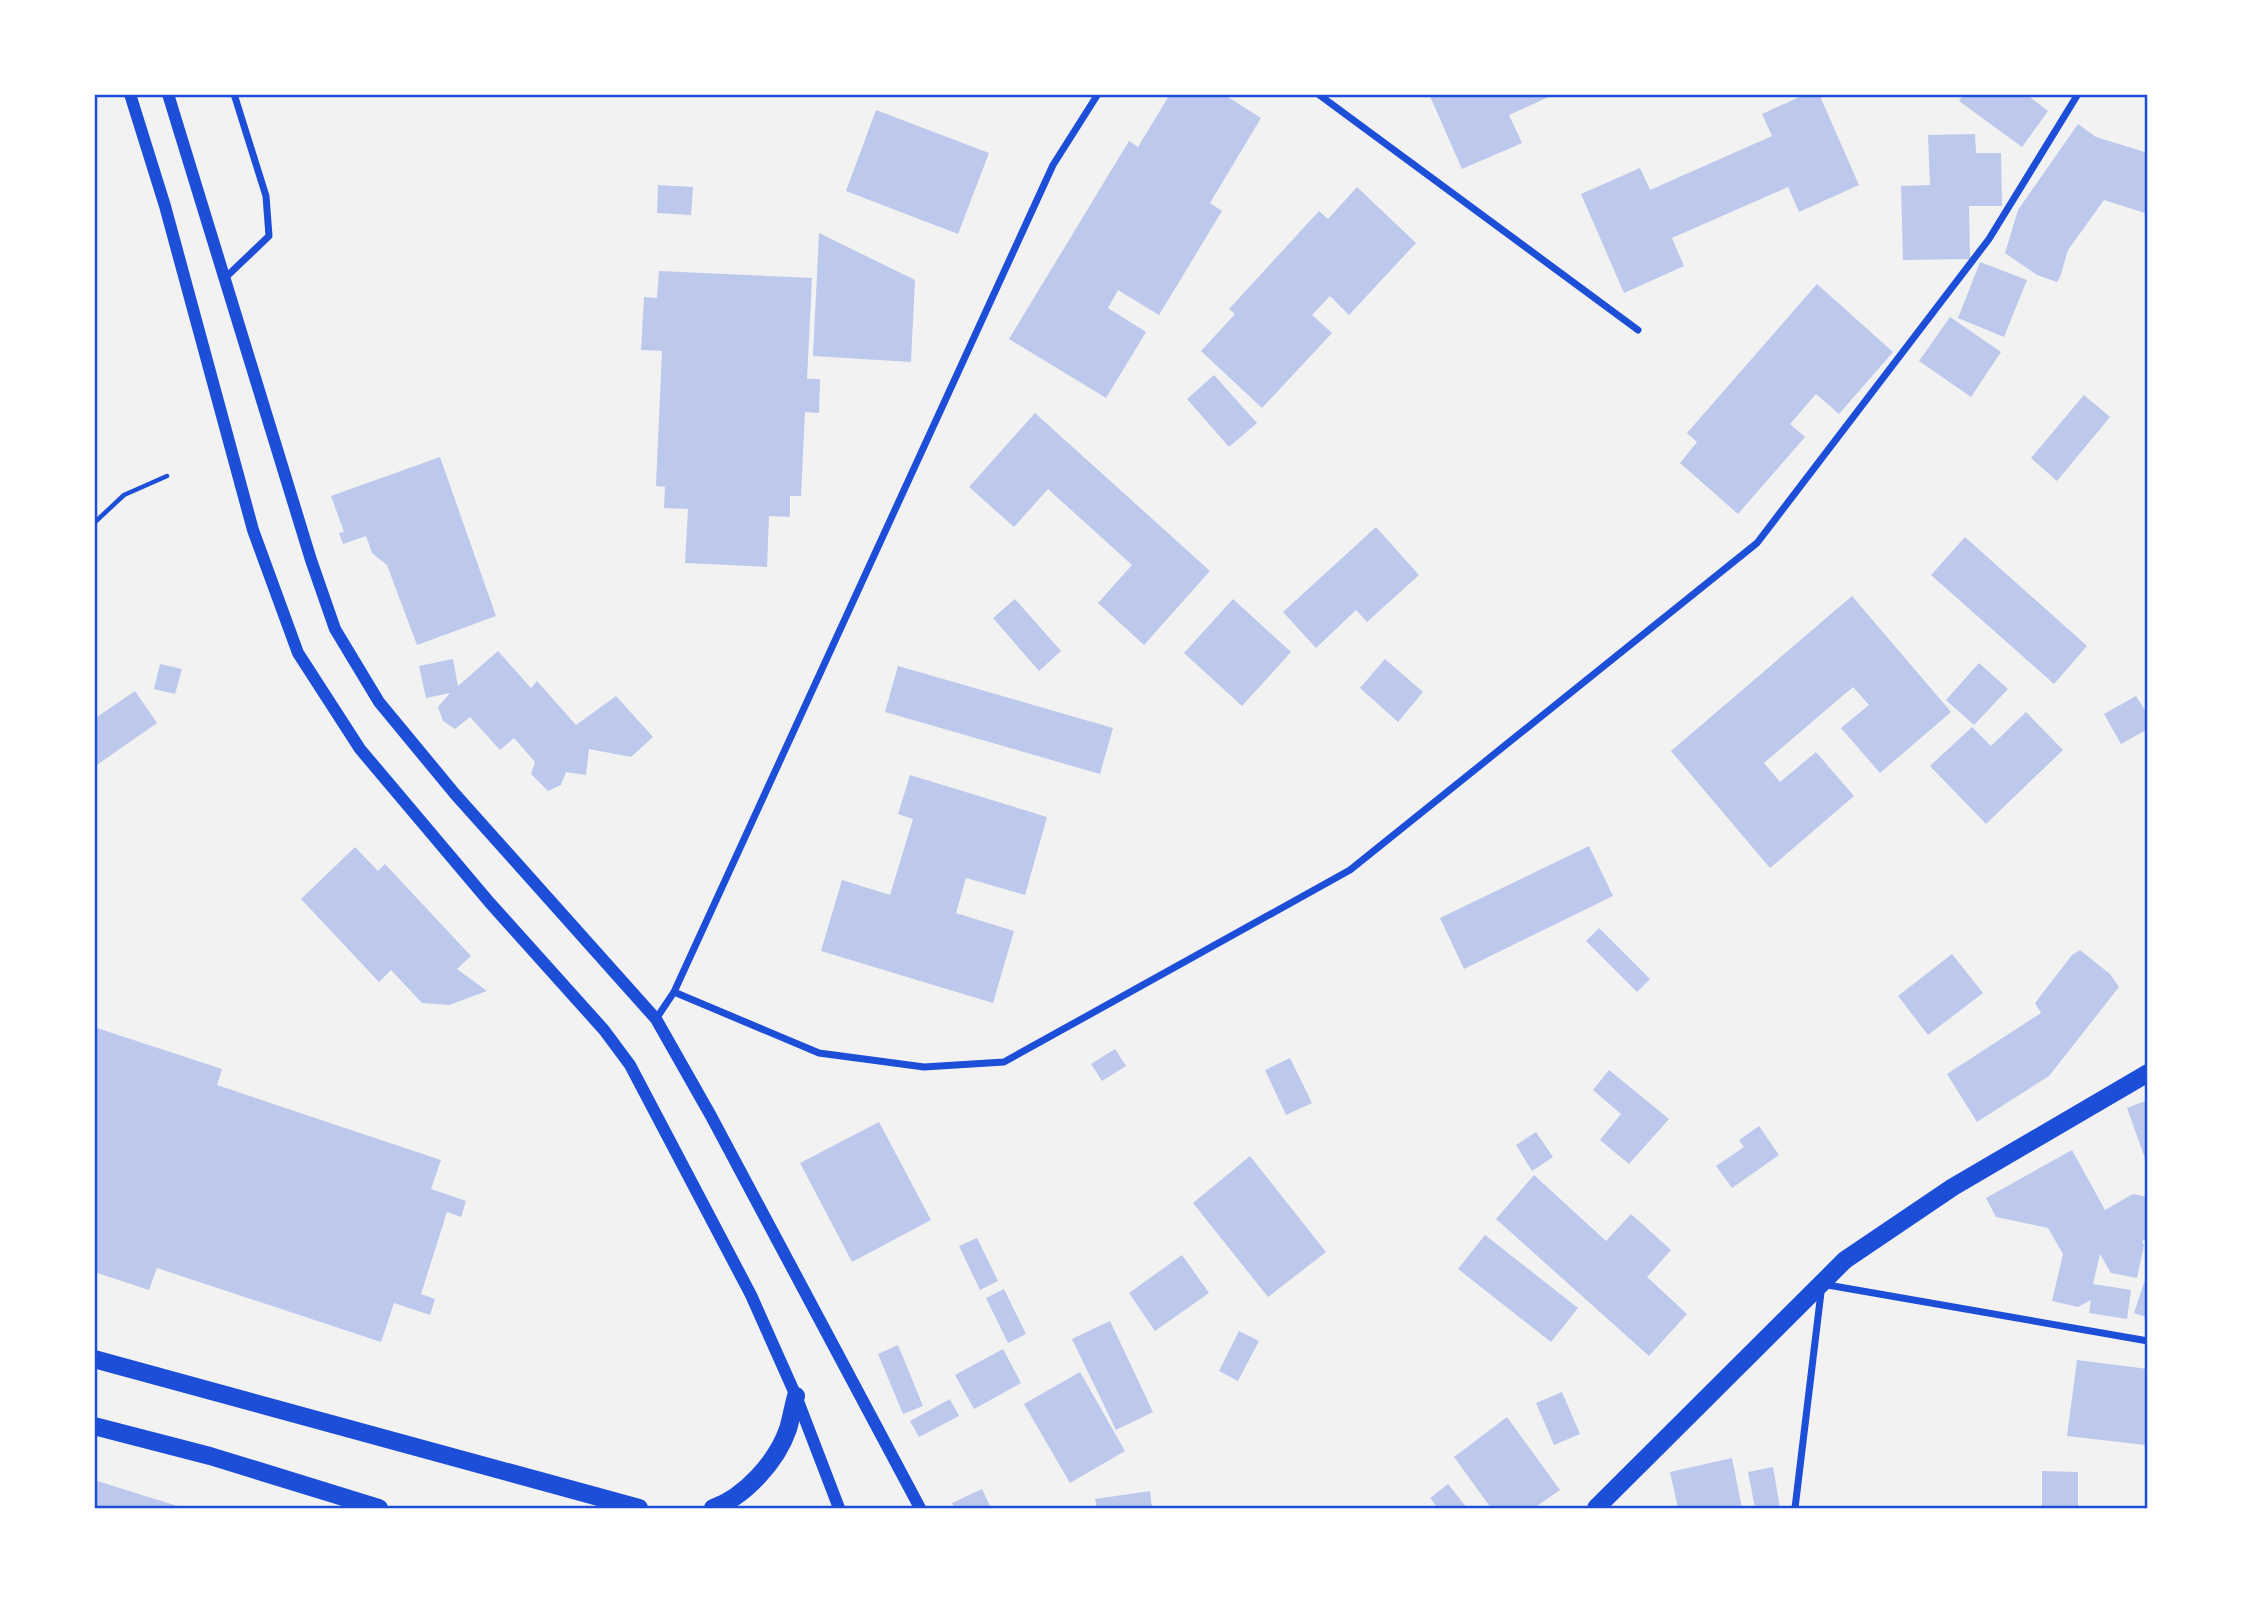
<svg xmlns="http://www.w3.org/2000/svg" width="2242" height="1603" viewBox="0 0 2242 1603" font-family="Inter,sans-serif">
	<rect width="100%" height="100%" fill="#f2f2f2"/>
	<!-- building -->
	<path fill="#bdc9ec" d="M1170,94h53l38,24 -51,85 12,8 -63,104 -41,-25 -10,18 38,24 -40,66 -97,-59 120,-198 9,6z
		M1429,94h126l-46,21 13,28 -60,26z
		M1806,94h13l40,91 -60,27 -11,-25 -116,51 12,28 -60,27 -43,-99 59,-26 10,22 122,-54 -10,-22z
		M1964,94h62l22,17 -26,36 -63,-46z
		M876,110l113,43 -31,81 -112,-43z
		M2078,124l18,13 52,16v61l-44,-14 -36,50 -8,27 -3,5 -20,-7 -32,-22 13,-43z
		M1975,134l1,19h25l1,53h-33l1,53 -67,1 -2,-74 29,-1 -2,-50z
		M658,185l35,2 -2,28 -34,-2z
		M1357,187l59,56 -67,72 -19,-19 -18,19 20,18 -70,75 -61,-57 34,-37 -6,-5 90,-98 9,8z
		M819,233l96,47 -4,82 -98,-6z
		M1980,262l47,18 -23,57 -46,-19z
		M659,271l153,7 -5,101h13l-1,34 -14,-1 -4,84h-11v21l-21,-1 -2,51 -82,-4 3,-54 -24,-1 1,-21 -9,-1 6,-135 -21,-1 3,-53 13,1z
		M1817,284l76,68 -54,62 -23,-20 -26,30 15,13 -67,77 -58,-51 17,-21 -10,-9z
		M1950,317l51,35 -30,45 -52,-36z
		M1214,375l43,48 -28,24 -42,-48z
		M2084,395l26,22 -53,64 -26,-23z
		M1035,413l175,158 -66,74 -46,-42 34,-38 -84,-76 -34,38 -45,-40z
		M440,457l56,159 -79,29 -30,-80 -15,-12 -6,-17 -23,8 -4,-11 5,-1 -13,-36z
		M1376,527l43,48 -52,47 -11,-12 -40,38 -33,-36z
		M1965,537l122,109 -33,38 -123,-109z
		M1852,596l99,116 -71,61 -39,-45 28,-23 -16,-18 -89,76 16,19 36,-30 38,44 -84,72 -99,-117z
		M1015,599l46,52 -22,20 -46,-53z
		M1233,599l58,53 -49,54 -58,-53z
		M498,651l33,37 6,-7 39,44 40,-29 37,41 -22,20 -42,-8 -3,26 -20,-3 -5,13 -13,6 -17,-17 4,-12 -21,-24 -14,12 -30,-33 -15,12 -12,-8 -5,-14 12,-14 -24,5 -7,-32 34,-7 5,27z
		M1385,659l38,33 -25,30 -38,-34z
		M1979,663l29,26 -34,36 -28,-25z
		M160,664l22,5 -7,25 -21,-5z
		M898,666l215,62 -13,46 -215,-62z
		M135,691l22,32 -63,44v-48z
		M2136,696l12,19v14l-27,15 -17,-30z
		M2026,712l37,38 -77,74 -56,-58 42,-39 19,19z
		M910,775l137,42 -22,78 -59,-17 -10,35 58,18 -21,72 -172,-52 21,-71 48,15 23,-76 -15,-5z
		M1589,846l24,50 -149,73 -24,-51z
		M355,847l23,24 7,-7 86,92 -14,13 30,22 -38,14 -27,-2 -31,-33 -12,12 -78,-83z
		M1599,928l51,51 -13,13 -51,-51z
		M2080,950l30,24 9,13 -70,89 -72,46 -30,-48 94,-61 -6,-10 37,-48z
		M1952,954l31,39 -55,42 -30,-39z
		M94,1027l128,42 -5,16 224,75 -10,29 35,12 -5,16 -14,-5 -26,82 14,5 -5,16 -36,-12 -13,39 -224,-74 -8,22 -55,-18z
		M1115,1049l11,17 -24,15 -11,-17z
		M1290,1058l22,45 -26,12 -21,-45z
		M1609,1070l60,49 -40,45 -29,-24 21,-26 -28,-24z
		M2148,1100v64h-1l-20,-56z
		M879,1122l52,98 -79,42 -52,-99z
		M1759,1126l20,29 -47,33 -16,-22 28,-19 -5,-7z
		M1536,1132l17,25 -21,14 -16,-26z
		M2072,1150l33,60 28,-16 15,3v41l-6,3 2,4 -7,33 -26,-5 -11,-19 -7,30 38,6 -4,29 -38,-6 2,-13 -13,7 -26,-6 11,-47 -15,-26 -52,-11 -10,-19z
		M1250,1156l76,96 -58,45 -75,-94z
		M1534,1175l72,66 25,-27 40,36 -24,27 40,37 -38,42 -153,-137z
		M1485,1235l93,73 -27,34 -93,-73z
		M977,1238l21,43 -18,9 -21,-44z
		M1182,1255l27,38 -54,38 -26,-38z
		M2147,1274l1,1v43l-14,-5z
		M1004,1289l22,45 -18,9 -22,-45z
		M1110,1321l43,91 -37,18 -44,-91z
		M1239,1331l20,10 -21,40 -19,-10z
		M898,1345l25,61 -20,8 -25,-60z
		M1003,1349l18,34 -47,26 -19,-34z
		M2077,1360l71,9v53l-3,23 -78,-9z
		M1080,1372l45,79 -55,32 -46,-79z
		M1562,1392l18,42 -26,11 -18,-42z
		M950,1399l9,17 -40,21 -9,-16z
		M1507,1417l53,73 -26,18h-43l-37,-51z
		M1732,1458l10,50h-64l-8,-36z
		M1773,1467l7,41h-25l-7,-36z
		M2042,1471l36,1v36h-36z
		M94,1480l90,28h-90z
		M1448,1484l19,24h-29l-8,-10z
		M982,1489l9,19h-36l-3,-5z
		M1150,1491l2,17h-55l-2,-9z"/>
	<g fill="none" stroke-linecap="round" stroke-linejoin="round">
		<!-- path -->
		<path stroke="#1d4ed8" stroke-width="4.5" d="M94,523l30,-28 43,-19"/>
		<!-- minor -->
		<path stroke="#1d4ed8" stroke-width="7" d="M1318,94l320,236
			M224,279l45,-43 -3,-40 -32,-102
			M674,992l145,61 105,14 80,-5 346,-192 407,-327 232,-304 89,-145
			M656,1019l18,-27 379,-827 45,-71
			M1795,1508l27,-224 326,57"/>
		<!-- tertiary -->
		<path stroke="#1d4ed8" stroke-width="12" d="M130,94l35,112 88,324 45,123 62,96 130,154 114,127 26,35 121,230 45,101 43,112
			M168,94l143,466 24,69 44,73 76,92 201,225 55,97 209,392"/>
		<!-- primary -->
		<path stroke="#1d4ed8" stroke-width="18" d="M94,1359l545,149
			M94,1426l116,30 169,52
			M713,1508c32,-11 64,-47 75,-79 3,-10 5,-22 8,-33
			M1596,1508l249,-248 108,-73 195,-114"/>
	</g>
	<!-- border -->
	<rect width="2242" height="1603" fill="none" stroke="#ffffff" stroke-width="192"/>
	<rect x="96" y="96" width="2050" height="1411" fill="none" stroke="#1d4ed8" stroke-width="2.5"/>
</svg>
